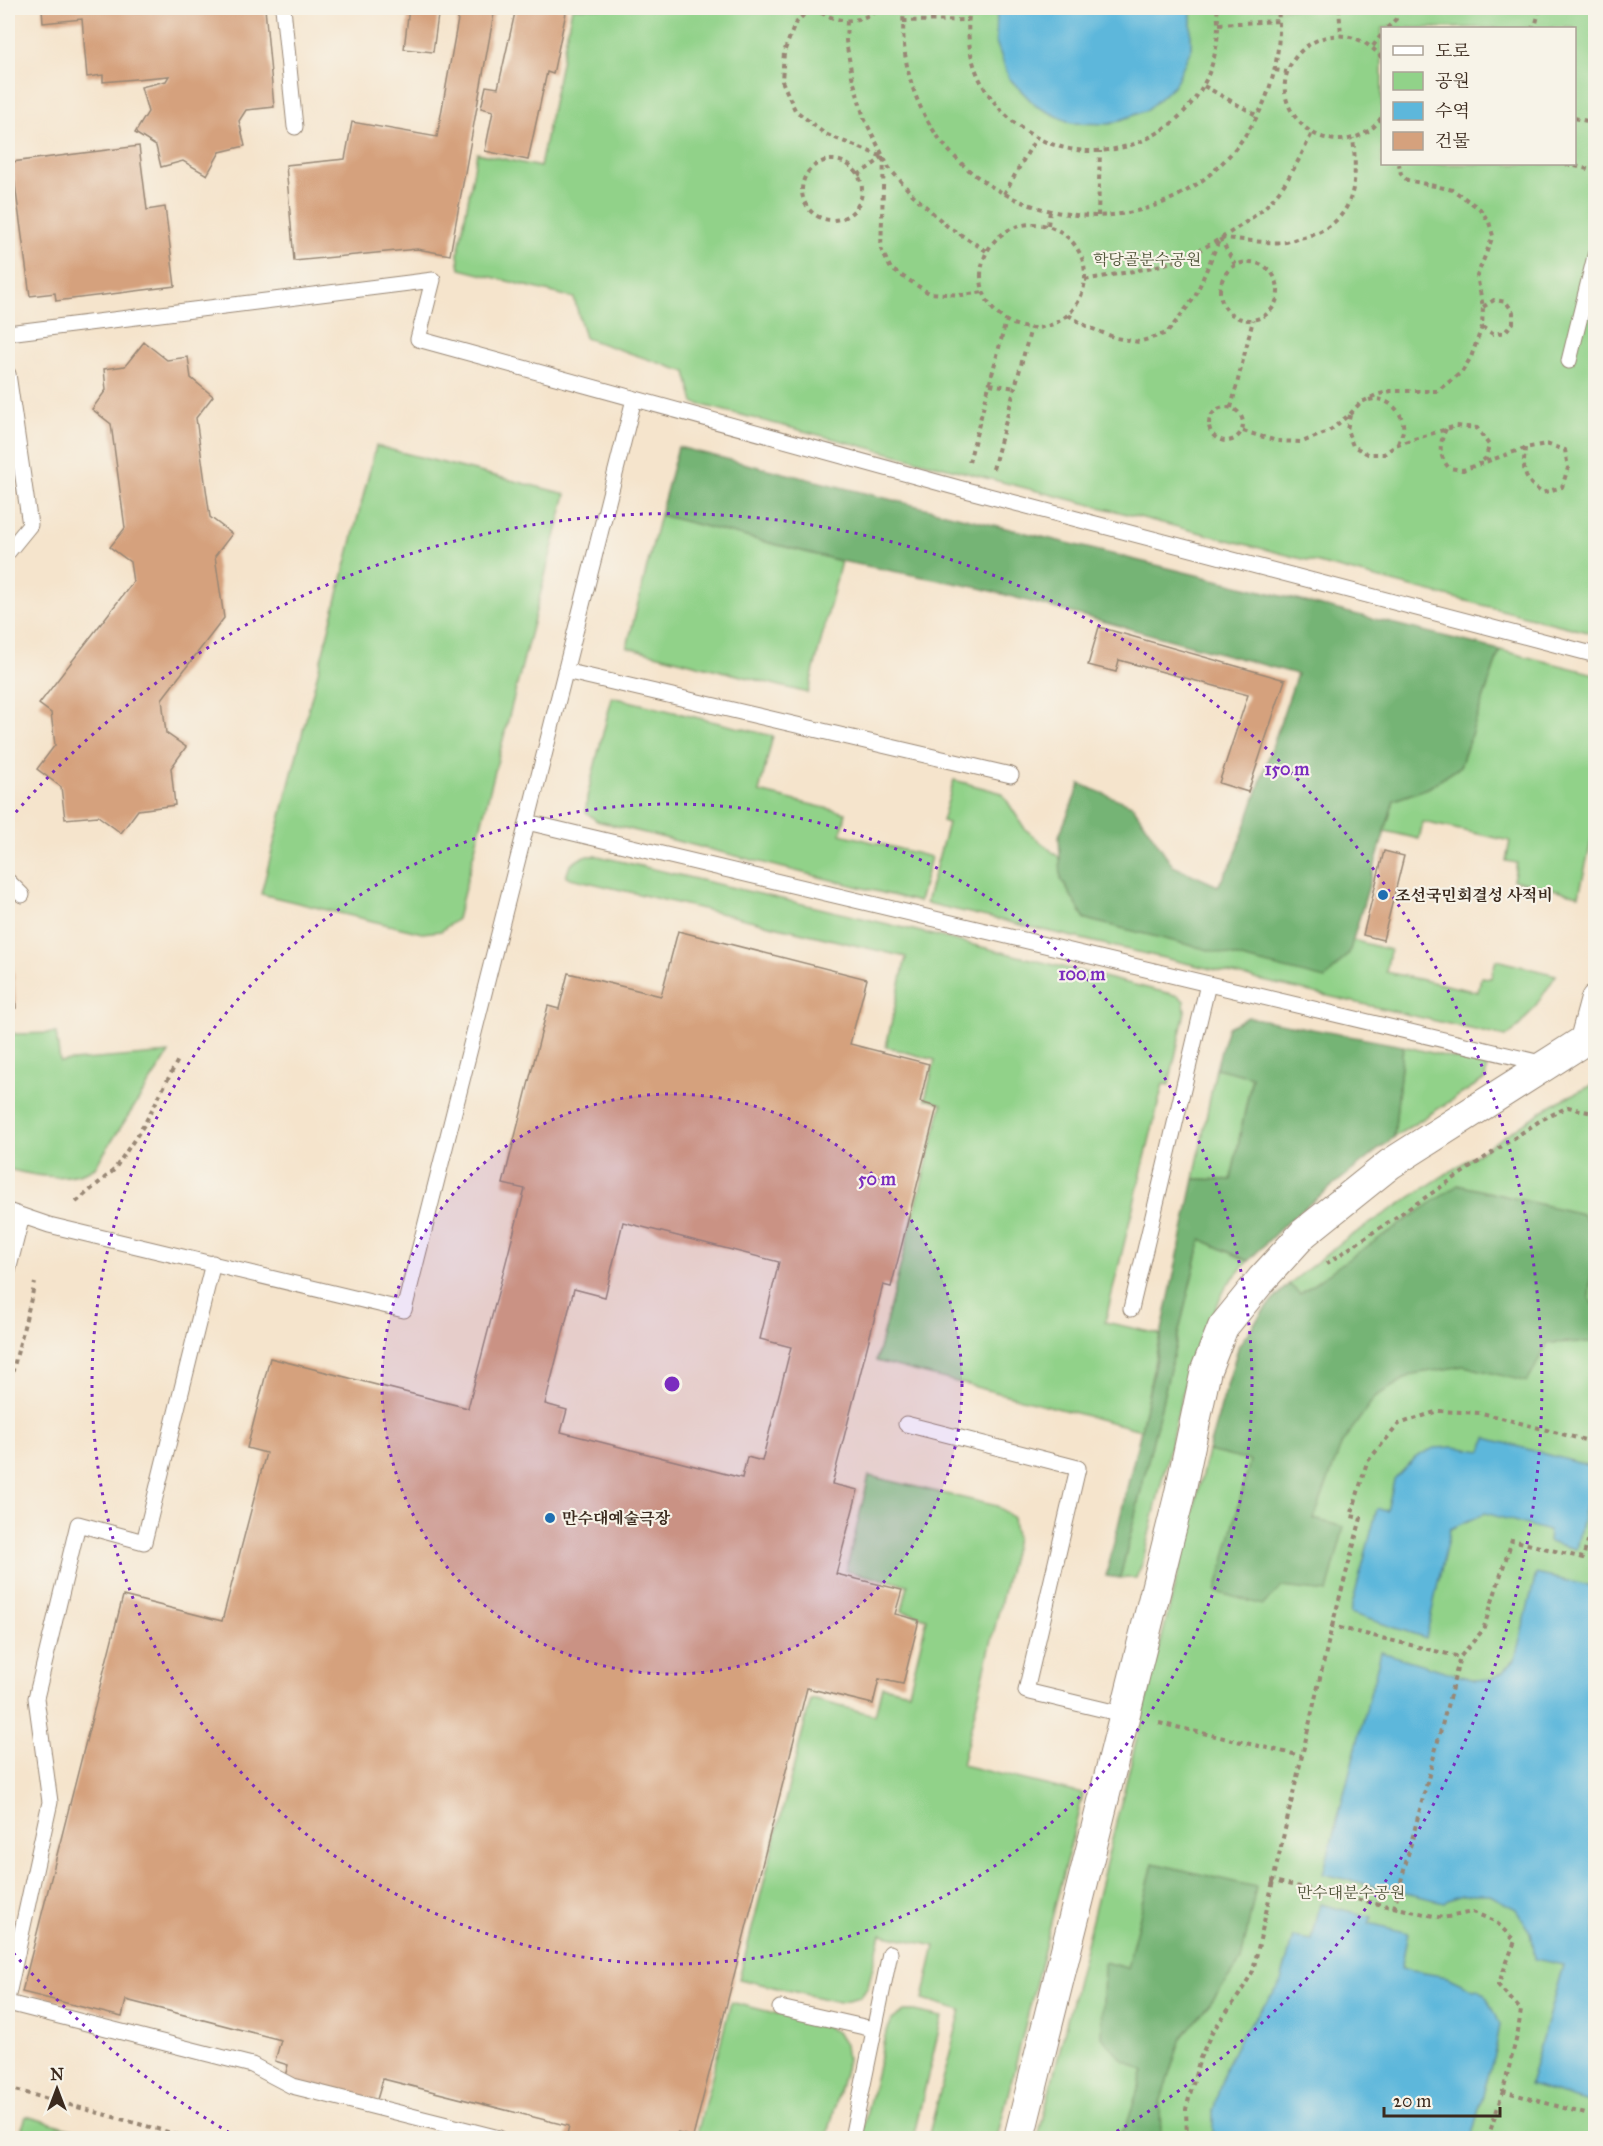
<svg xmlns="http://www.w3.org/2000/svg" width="1603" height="2146" viewBox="0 0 1603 2146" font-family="'IM FELL Great Primer','Noto Serif KR',serif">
	<rect width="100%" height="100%" fill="#f7f3e8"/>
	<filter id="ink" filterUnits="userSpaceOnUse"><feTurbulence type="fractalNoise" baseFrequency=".0167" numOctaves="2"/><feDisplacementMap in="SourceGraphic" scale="12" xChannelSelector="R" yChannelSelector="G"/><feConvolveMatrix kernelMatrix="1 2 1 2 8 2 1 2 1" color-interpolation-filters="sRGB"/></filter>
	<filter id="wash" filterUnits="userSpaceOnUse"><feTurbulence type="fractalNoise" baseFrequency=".008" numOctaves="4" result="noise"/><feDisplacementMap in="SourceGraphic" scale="24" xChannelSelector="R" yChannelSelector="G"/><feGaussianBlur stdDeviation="1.35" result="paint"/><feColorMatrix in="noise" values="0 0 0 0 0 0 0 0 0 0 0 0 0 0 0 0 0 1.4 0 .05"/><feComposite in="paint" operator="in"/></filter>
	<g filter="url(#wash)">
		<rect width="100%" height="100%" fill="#f5e4cc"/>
		<!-- green -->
		<path fill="#91d289" stroke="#667e54" stroke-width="1.5" fill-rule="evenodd" d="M572,8h1023v626l-901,-231 -8,-31 -101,-34 -11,-40 -114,-29 -2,-15 19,-101 63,14zM1382,28h192v136h-192z
			M376,446l190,48 -109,425 -16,12 -19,2 -161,-39z
			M660,515l181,46 -33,132 -181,-46z
			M1500,650l95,24v151l-16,70 -66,-15 4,-17 -11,-2 4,-20 -87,-19 -4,17 -34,-8 9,-31 34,-12 32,-21z
			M612,697l161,39 -14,56 87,21 -5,21 90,23 -12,45 -322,-81 -11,-9 1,-15z
			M954,780l48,13 23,36 36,30v20l288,74 3,-13 38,10 -4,22 92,20 3,-15 10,1 5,-18 60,15c-11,17 -34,54 -51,62l-579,-134 22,-80 -6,-2z
			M584,856h14l315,74 266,66 5,5 1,10 -16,74 -6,-1 -58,238 55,12 -19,96 -265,-69 66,-257 -17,-5 10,-39 -49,-13 20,-90 -340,-80 4,-12z
			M8,1030l7,4 41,-1 4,29 109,-9 -74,114c-25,16 -60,9 -87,2z
			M1403,1046l79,19 5,3 -2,11 -91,58z
			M1216,1068l36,8 -21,104 -37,-1z
			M1595,1084v1054h-557l170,-687 31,-106 26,-36 24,-25 54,-43 210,-137z
			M1201,1239l47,22 -21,24 -36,73 -49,206 -6,14h-16z
			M869,1476l128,30 16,12 3,21 -54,226 121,29 -86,344h-69l33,-128 -38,-11 12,-53 -54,-12 -13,52 -8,11 -21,5 -100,-23 72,-280 64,16 7,-29 27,6 18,-74 -25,-7 6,-26 -62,-14z
			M731,2002l90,23 16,7 8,13 2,16 -20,77h-131z
			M904,2011h10l28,6 -29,121h-52l24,-102 7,-16z
			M26,2116l78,22h-67l-17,-4z"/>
		<!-- forest -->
		<path fill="#74b475" stroke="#586f4a" stroke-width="1.5" d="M678,447l822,203 -40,117 -32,21 -34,12 -45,153 -24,26 -240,-60 -24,-40 -2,-43 21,-52 52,21 41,61 45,20 16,-27 63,-185 -317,-86 -139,-27 -181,-46z
			M1248,1017l155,29 -9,91 -107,85 -39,39 -47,-22 -81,339 -14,-2 35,-146 53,-251 37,1 21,-103 -36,-9 12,-41z
			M1458,1185l124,29 13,20 -6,64 6,9v35l-47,1 -21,39 -63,-16 -51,8 -38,23 -33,46 -28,76 30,8 -17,65 -45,-5 -19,18 -47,-13 34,-131 -42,-10 31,-106 26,-36 24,-25 11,10 44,-32z
			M1153,1863l103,24 -15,74 -31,43 -29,34 -21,65 1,35h-46l11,-12 18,-55 -21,-11 -21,-23 2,-75 23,6z"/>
		<!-- water -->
		<path fill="#5db7db" stroke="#4c707c" stroke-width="1.5" d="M997,8h194v41l-16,35 -28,26 -37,14 -39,-1 -35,-17 -27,-28 -13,-36z
			M1486,1438l108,29 -18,82 -28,-7 1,-11 -64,-18 -35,16 -24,109 -76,-25 27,-104 10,2 7,-31 22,-23 18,-9 19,-1 29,4z
			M1536,1574l58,13 1,-5v523l-66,-20 34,-120 -28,-6 -4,-27 -15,-23 -26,-14h-29l-17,7 -121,-28 58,-222 93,28 17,-1 12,-7 12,-13z
			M1320,1904l52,13 -3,6 39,10 -7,36 46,8 27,13 3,-1 11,9 12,26 -4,24 -25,90h-258v-27l13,-46 16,-31 38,-49 13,-48 19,3z"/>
		<g id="blocks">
			<!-- building -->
			<path fill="#d5a17d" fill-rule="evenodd" d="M42,8h223l9,99 -28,3 -7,11 6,25 -25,6 -13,23 -24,-14 -22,6 -5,-21 -21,-13 13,-21 -7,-25 25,-6 3,-5 -66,6v-7l-16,2 -5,-58 -39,4z
				M409,8h30l-6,44 -29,-3z
				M460,8h35l-45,247 -33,-6 -123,12 -8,-96 59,-6 7,-37 85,15z
				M516,8h51l-14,66 -6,-2 -19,88 -43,-9 8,-40 -12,-3 5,-22 12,2z
				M139,146l8,64 18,-3 10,79 -119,15 -1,-8 -25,3 -18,-134z
				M144,342l23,18 21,-3 3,21 22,18 -17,22 14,99 22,17 -17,22 9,62 -62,81 4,34 20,14 -15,21 4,37 -37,5 -17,23 -23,-17 -33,3 -4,-32 -24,-18 18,-24 -4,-32 -12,-9 94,-122 -3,-20 -20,-15 15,-19 -14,-104 -19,-15 14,-19 -2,-21 21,-3z
				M1099,627l186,53 -37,112 -29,-9 29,-88 -129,-35 -3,12 -28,-7z
				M1384,851l20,5 -21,84 -20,-5z
				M10,924l6,84 -8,1v-82z
				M678,931l189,48 -17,65 79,20 -9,38 17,5 -46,180 -8,-2 -51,199 26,6 -22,84 66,16 -7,24 24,6 -16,64 -24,-5 -6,25 -66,-16 -114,449 -16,-4 -1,5h-110l3,-12 -186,-47 -7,24 -92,-23 4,-15 -13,-4 6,-21 -155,-40 -4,17 -100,-25 101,-396 99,25 44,-168 -19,-5 23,-90 198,50 57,-219 -22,-5 45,-178 11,3 9,-36 93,23zM623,1222l156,40 -19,77 31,8 -29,114 -15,-4 -5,21 -181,-46 6,-22 -22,-6 29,-115 31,8z"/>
		</g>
	</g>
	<g filter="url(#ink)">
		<use href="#blocks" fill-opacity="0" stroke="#988775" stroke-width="1.5"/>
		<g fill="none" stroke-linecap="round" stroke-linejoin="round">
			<!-- lane casing -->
			<g stroke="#988775" stroke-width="17">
				<path id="lane" d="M283,8l12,119
					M8,333l425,-53 -15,59 544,150 634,166
					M1569,361l27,-109
					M8,374l22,151 -22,27
					M565,671l446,104
					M527,822l1018,242
					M8,881l14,14
					M8,1211l41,14 355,85 230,-911
					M8,1271l14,-55
					M1131,1309l77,-325
					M906,1424l172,44 -52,223 100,24
					M8,1995l42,-193 -14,-104 42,-174 66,18 69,-279
					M8,2003l244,62 40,21 207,52
					M780,2008l93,21
					M852,2138l38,-185"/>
			</g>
			<!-- street casing -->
			<g stroke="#988775" stroke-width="32">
				<path id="street" d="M1019,2138l160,-641 27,-127 17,-43 39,-48 42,-46 86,-69 195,-124 11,-41"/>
			</g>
			<!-- path -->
			<path stroke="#988775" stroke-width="4" stroke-dasharray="4.5 4.5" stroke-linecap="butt" d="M810,8l-15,16 -11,28 -2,29 13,29 30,24 58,23
				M813,8c25,16 43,17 68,0
				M904,8c-17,200 243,288 348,117 22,-35 30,-77 26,-117
				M970,8c-5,29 1,62 19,87 77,110 243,46 228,-87
				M1339,8l2,27
				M847,21l-1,20 6,35 12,42 25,50 22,25 36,33 41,26
				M903,21l65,-1
				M1219,24l61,-3
				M1387,28l9,-9 1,-11
				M1531,28l4,-1 5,-19
				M1373,46l9,-12
				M1382,58c-48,-58 -128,9 -85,61 10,13 22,19 39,21 17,1 38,-8 46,-24
				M1275,70l12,2
				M1204,86l54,30
				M1574,118l22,5
				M884,158l-3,91 10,20 38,24 33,2 22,-3
				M802 190a30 30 0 1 1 60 0a30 30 0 1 1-60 0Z
				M1566,164l30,7
				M858,175l26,-18
				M1004,194l32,-56
				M1098,216l2,-65
				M981 276a52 52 0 1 1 104 0a52 52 0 1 1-104 0Z
				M1048,225l2,-14
				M1220,238l15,27
				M1221,238c21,1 44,6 65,4 6,-1 12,-4 18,-5 52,-14 54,-53 49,-99
				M1220 291a29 29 0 1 1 58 0a29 29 0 1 1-58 0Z
				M1085,280c30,-6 61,-10 90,-19 24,-8 76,-39 94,-58 19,-20 31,-45 43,-70
				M1068,315l20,12 28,11 23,4 28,-9 28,-36 25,-59
				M1482,327l11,7 12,-2 8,-9v-11l-7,-10 -12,-2 -11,7
				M990,384l25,4
				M1369,400c17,-5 37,12 34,31 -1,4 -4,9 -5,13
				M1209 424a17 17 0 1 1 34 0a17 17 0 1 1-34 0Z
				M1231,408l22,-88
				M1350,415l-3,15 6,16 15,8h16l14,-10 58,-18 21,2 12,17 -3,13 -8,6
				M1446,429c-7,15 -8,26 3,39l14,2 62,-22 21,-4 19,6 3,18 -6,19 -20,6c-20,-15 -19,-21 -17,-45
				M1243,431l34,10 25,1 26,-10 22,-18 10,-11 16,-8 15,-4h46l25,-19 9,-15 11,-30 1,-20 -6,-31 16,-40 -4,-14 -9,-13 -27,-19 -46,-10 -6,-6 -2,-10
				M969,462l37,-141
				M993,469l38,-141
				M76,1202l38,-32 30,-45 35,-67
				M1326,1264l215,-144 27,-13 28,7
				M8,1390l27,-107
				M1592,1527l4,-15
				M1596,1528l-4,-1 -9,31 -71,-18 -29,90 -23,27 -128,-31 -59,255 170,37 29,-6 23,9 20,20 -17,44 23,25 -3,22 -15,59 93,26
				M1332,1626l29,-108 -10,-2 16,-54 32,-38 39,-13 44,2 114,30
				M1159,1723l143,33
				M1394,1908l66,-251
				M8,2088l182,50
				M1187,2138l-1,-29 14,-51 12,-26 27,-37 14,-24 20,-90
				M1488,2138l15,-47"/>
			<!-- lane -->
			<use href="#lane" stroke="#fff" stroke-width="15"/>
			<!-- street -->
			<use href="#street" stroke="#fff" stroke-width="30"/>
		</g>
	</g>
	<!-- distance rings -->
	<circle cx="672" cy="1384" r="290" fill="#7b2cbf" fill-opacity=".12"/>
	<g fill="none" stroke="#7b2cbf" stroke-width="3" stroke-dasharray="3 6">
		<circle cx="672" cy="1384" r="290"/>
		<circle cx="672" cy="1384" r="580"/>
		<path d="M237 2137A870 870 0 0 1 10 1949M10 819A870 870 0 1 1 1107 2137"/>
	</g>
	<!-- markers -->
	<g fill="#1f6fb2" stroke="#f7f3e8" stroke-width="2">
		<circle cx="1383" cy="895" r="6"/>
		<circle cx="550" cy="1518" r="6"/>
	</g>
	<g text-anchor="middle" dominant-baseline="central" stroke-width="4.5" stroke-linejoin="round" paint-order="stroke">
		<!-- park labels -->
		<g font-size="16" fill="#505439" stroke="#f7f3e8">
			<text x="1147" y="259">학당골분수공원</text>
			<text x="1351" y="1892">만수대분수공원</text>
		</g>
		<!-- poi labels -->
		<g font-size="16" font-weight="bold" fill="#3b2a1e" stroke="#f7f3e8" text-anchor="start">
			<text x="1395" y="895">조선국민회결성 사적비</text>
			<text x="562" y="1518">만수대예술극장</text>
		</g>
	</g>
	<circle cx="672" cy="1384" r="9" fill="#7b2cbf" stroke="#f7f3e8" stroke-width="3"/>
	<g font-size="18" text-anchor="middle" font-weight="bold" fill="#7b2cbf" stroke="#f7f3e8" stroke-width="4.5" stroke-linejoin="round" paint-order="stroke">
		<text x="1287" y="775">150 m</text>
		<text x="1082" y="980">100 m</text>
		<text x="877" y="1185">50 m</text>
	</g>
	<!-- margin -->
	<rect width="1603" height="2146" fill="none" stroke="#f7f3e8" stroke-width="30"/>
	<!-- legend -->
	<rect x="1381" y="27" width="195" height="138" fill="#f7f3e8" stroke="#aca397" stroke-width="1.5"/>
	<rect x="1393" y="46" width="30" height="9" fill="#ffffff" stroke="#aca397" stroke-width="1.5"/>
	<text x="1435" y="57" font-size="18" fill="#3b2a1e">도로</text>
	<rect x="1393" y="72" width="30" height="18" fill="#91d289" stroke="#aca397" stroke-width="1.5"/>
	<text x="1435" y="87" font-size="18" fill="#3b2a1e">공원</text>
	<rect x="1393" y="102" width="30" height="18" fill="#5db7db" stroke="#aca397" stroke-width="1.5"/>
	<text x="1435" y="117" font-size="18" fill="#3b2a1e">수역</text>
	<rect x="1393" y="132" width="30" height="18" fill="#d5a17d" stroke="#aca397" stroke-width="1.5"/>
	<text x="1435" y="147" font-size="18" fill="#3b2a1e">건물</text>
	<!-- north arrow -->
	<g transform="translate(57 2089)" stroke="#f7f3e8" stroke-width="4.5" paint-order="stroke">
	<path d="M0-4.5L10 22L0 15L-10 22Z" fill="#3b2a1e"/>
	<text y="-9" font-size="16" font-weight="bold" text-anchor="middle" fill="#3b2a1e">N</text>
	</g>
	<!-- scale -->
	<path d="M1384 2107v9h116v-9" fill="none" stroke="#3b2a1e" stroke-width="3"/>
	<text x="1393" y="2107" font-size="18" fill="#3b2a1e" stroke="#f7f3e8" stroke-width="4.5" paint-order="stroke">20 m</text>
</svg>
